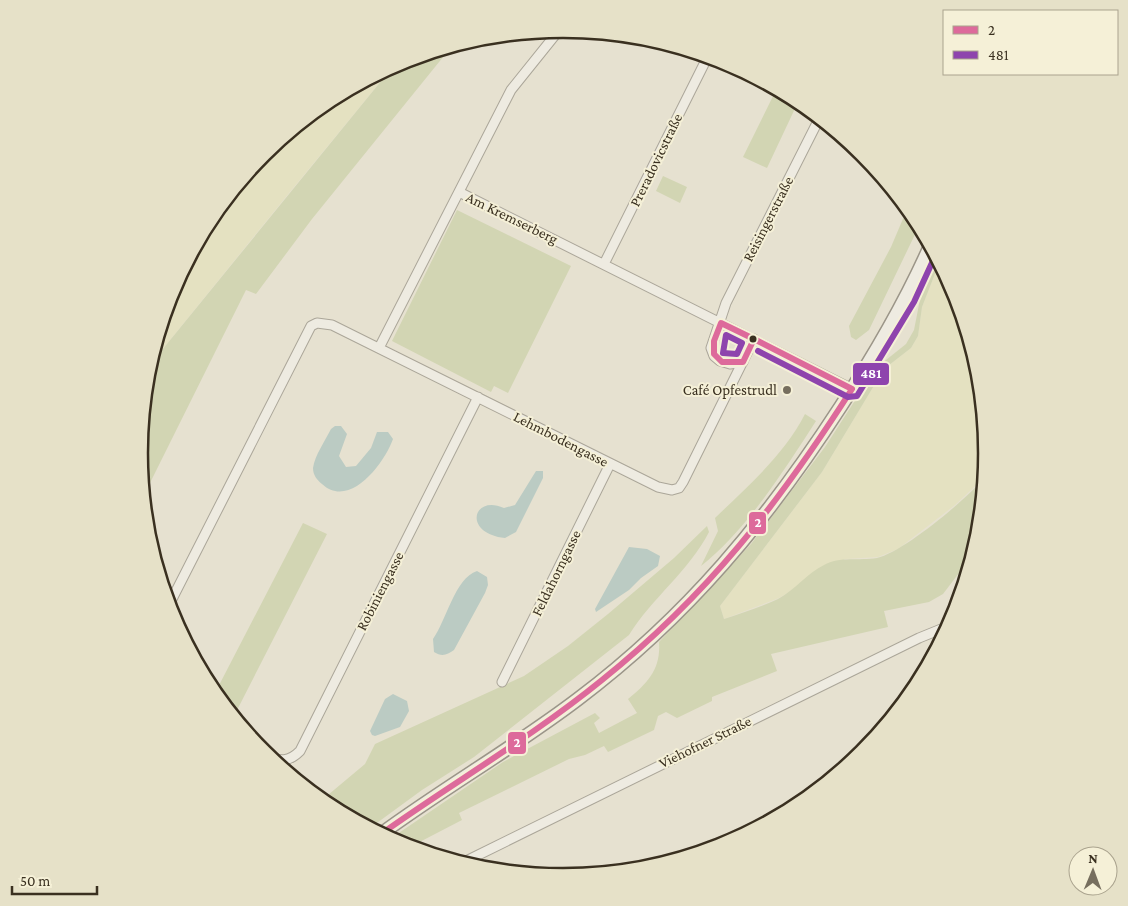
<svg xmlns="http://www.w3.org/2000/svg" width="1128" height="906" viewBox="0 0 1128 906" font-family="'Crimson Pro',serif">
	<rect width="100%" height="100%" fill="#e6e1d0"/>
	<!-- farmland -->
	<path fill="#e4e1c1" d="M395,64l-110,134 -136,168 23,-76 39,-73 53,-64 65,-53z
		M940,261l16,30 24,80 8,82 -2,23 -31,29 -57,44 -20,8 -33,2 -66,39 -55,21 -4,-13 102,-134 62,-103 27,-21 7,-12 4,-29z"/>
	<!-- green -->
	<path fill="#d2d5b3" d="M452,46l-140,173 -56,75 -10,-4 -102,205 -4,-42 9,-87 246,-302z
		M777,88l22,12 -32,68 -24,-11z
		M663,176l24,11 -7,16 -24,-12z
		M908,207l12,17 -51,106 -13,10 -5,-3 -2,-11 42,-79z
		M457,210l114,56 -63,127 -14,-7 -3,6 -99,-51z
		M936,252l4,9 -18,46 -4,29 -7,12 -27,21 -62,103 -102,134 4,13c18,-6 37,-12 54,-20 17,-9 29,-26 46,-34 16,-9 35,-4 53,-7 27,-6 91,-60 109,-82l-6,60 -5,16 -32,42 -14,8 -45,9 4,16 -117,27 6,17 -65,26v4l-35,17 -11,-6 -8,4 -4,14 -46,22 -4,-6 -19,9 -16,4 -110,54 3,7 -52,27 -20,-8 113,-77 92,-49 5,5 -6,5 5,10 38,-20 -9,-14c20,-16 33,-30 31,-57l92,-98 74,-97 51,-79 30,-24 8,-14 10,-51z
		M805,414l11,7c-31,48 -70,110 -115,145l17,-35 -3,-13c33,-32 69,-63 90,-104z
		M303,523l24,11 -93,182 -19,-23z
		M707,526l2,6c-20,39 -57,66 -80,103l-155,122 -52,33 -52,38 -48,-28 43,-36 10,-20 149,-68 44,-30 40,-32 66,-56z"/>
	<!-- water -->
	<path fill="#bbcbc3" d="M335,426h6l6,8 -8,22 7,11 10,-1 15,-18 6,-16h11l5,7c-8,23 -43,71 -71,45 -5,-4 -9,-9 -9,-16 2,-13 12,-27 18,-39z
		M536,471h7v7l-27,54 -11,6c-43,-5 -32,-44 -1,-30l11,-3z
		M629,547l18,2 13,7 -2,10 -17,12 -12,12 -33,22 -1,-3z
		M477,571l10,6 1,8 -3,8 -31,57c-7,5 -12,7 -20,2l-1,-13c13,-18 22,-61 44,-68z
		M393,694l14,7 2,10 -9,16 -25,9 -3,-1 -2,-4 15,-32z"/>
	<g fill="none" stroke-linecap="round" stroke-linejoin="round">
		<!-- street casing -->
		<g stroke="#aba699" stroke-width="11">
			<path id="street" d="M459,192l393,197
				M604,264l104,-208
				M379,348l132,-258 49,-61
				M743,362l-13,2 -10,-3 -6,-5 -3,-8 15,-45 94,-186
				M169,605l142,-279 6,-3 15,2 326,162 14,3 7,-2 4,-6 71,-143
				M502,682l108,-218
				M266,755c14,7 23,7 34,-4l178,-354
				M462,863l457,-225 32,-13"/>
		</g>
		<!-- secondary casing -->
		<g stroke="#9b9588" stroke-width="15">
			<path id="secondary" d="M381,834c64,-47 134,-87 197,-135 110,-83 189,-179 263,-293 34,-52 65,-105 90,-162"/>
		</g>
		<!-- street -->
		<use href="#street" stroke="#eeebe1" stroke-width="9"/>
		<!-- secondary -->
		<use href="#secondary" stroke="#eeebe1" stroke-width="12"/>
		<!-- bus-1 casing -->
		<g stroke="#f5f0d7" stroke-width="10">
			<path id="bus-1" d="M721,323l33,16 -11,23h-21l-8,-8v-13z
				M754,339l98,50
				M381,834c73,-52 151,-97 221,-154 106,-85 177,-177 250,-291"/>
		</g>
		<!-- bus-2 casing -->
		<g stroke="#f5f0d7" stroke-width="10">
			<path id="bus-2" d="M726,335l16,8 -5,11 -14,-1z
				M758,351l90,46 9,-1 57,-94 22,-48"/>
		</g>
		<!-- bus-1 -->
		<use href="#bus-1" stroke="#dd6a9b" stroke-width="6"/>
		<!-- bus-2 -->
		<use href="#bus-2" stroke="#8e44ad" stroke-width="6"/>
	</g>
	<!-- markers -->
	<circle fill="#3a3020" stroke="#f5f0d7" stroke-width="2" cx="753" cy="339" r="4.5"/>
	<circle fill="#766e5e" stroke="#f5f0d7" stroke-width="2" cx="787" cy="390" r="5"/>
	<g text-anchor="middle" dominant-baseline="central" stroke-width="4" stroke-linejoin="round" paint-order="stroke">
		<!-- street labels -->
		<g font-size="15" fill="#3a3020" stroke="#f5f0d7">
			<text transform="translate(656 160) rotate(-64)">Preradovicstraße</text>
			<text transform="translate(512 218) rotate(26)">Am Kremserberg</text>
			<text transform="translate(768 219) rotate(-63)">Reisingerstraße</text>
			<text transform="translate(561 439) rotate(27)">Lehmbodengasse</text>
			<text transform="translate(556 573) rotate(-64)">Feldahorngasse</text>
			<text transform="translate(380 591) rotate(-63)">Robiniengasse</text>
			<text transform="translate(705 742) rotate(-26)">Viehofner Straße</text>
		</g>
		<!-- poi labels -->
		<g font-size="15" fill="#3a3020" stroke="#f5f0d7" text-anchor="end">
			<text x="777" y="390">Café Opfestrudl</text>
		</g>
	</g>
	<!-- crop -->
	<path d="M0 0H1128V906H0ZM148 453a415 415 0 1 1 830 0a415 415 0 1 1-830 0Z" fill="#e6e1c8" fill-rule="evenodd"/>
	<path fill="none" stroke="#3a3020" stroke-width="2.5" d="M148 453a415 415 0 1 1 830 0a415 415 0 1 1-830 0Z"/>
	<g stroke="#f5f0d7" stroke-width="2">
		<rect x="852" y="362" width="38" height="24" rx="5" fill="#8e44ad"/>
		<rect x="748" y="511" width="19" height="24" rx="5" fill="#dd6a9b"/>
		<rect x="507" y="731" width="20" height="24" rx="5" fill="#dd6a9b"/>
	</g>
	<g font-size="14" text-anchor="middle" font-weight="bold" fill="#fff">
		<text x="871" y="378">481</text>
		<text x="758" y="527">2</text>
		<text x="517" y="747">2</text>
	</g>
	<!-- legend -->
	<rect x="943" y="10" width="175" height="65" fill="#f5f0d7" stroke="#aaa38e"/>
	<rect x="953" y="26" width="25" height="8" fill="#dd6a9b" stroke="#aaa38e"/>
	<text x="988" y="35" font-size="15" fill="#3a3020">2</text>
	<rect x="953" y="51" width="25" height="8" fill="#8e44ad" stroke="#aaa38e"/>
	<text x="988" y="60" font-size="15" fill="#3a3020">481</text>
	<!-- north arrow -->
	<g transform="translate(1093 871) rotate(1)"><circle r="24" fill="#f5f0d7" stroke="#aaa38e"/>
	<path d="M0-4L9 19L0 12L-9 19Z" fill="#766e5e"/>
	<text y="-8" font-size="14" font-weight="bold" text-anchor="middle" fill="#3a3020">N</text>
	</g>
	<!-- scale -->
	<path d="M12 886v8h85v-8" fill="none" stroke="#3a3020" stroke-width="2.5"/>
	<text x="20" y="886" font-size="15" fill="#3a3020" stroke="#f5f0d7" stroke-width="4" paint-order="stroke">50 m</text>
</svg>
